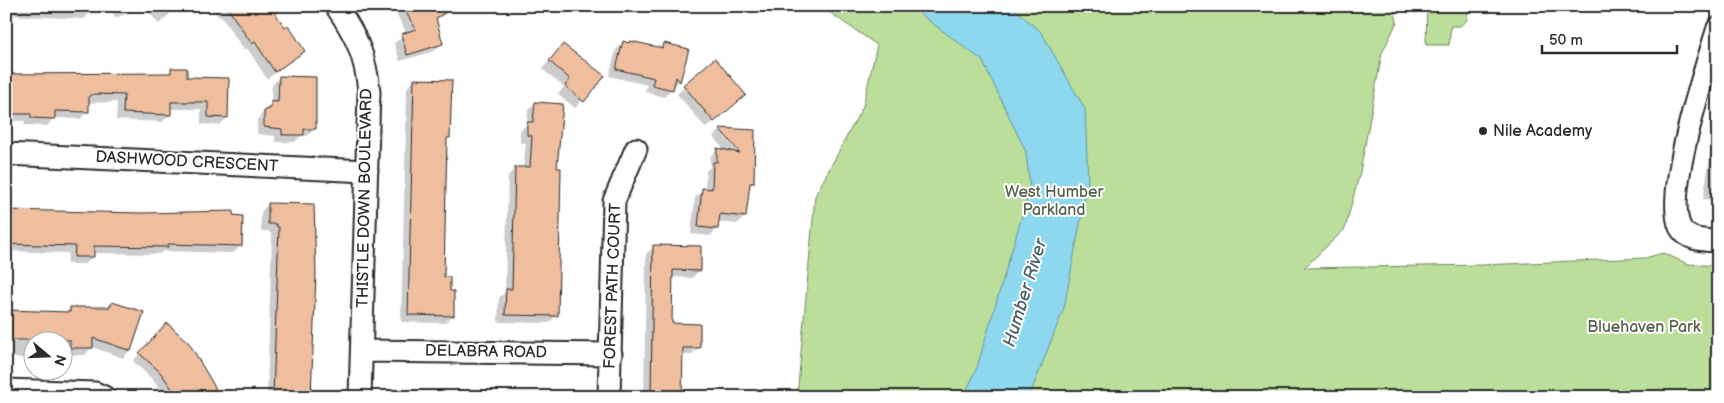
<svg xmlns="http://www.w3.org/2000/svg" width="1724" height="403" viewBox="0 0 1724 403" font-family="'Balsamiq Sans',sans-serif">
	<rect width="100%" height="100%" fill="#fff"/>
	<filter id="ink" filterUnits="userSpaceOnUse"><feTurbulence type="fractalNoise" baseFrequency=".02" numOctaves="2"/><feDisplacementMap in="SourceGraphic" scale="10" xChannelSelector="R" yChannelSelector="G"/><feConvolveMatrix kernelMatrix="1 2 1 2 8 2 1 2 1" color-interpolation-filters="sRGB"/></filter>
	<g filter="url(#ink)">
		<!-- green -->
		<path fill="#bbdf9a" stroke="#738562" d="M820,6h574l3,16 -15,31 -22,119 -15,57 -41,39 178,-3 163,-7 18,-5 25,11 30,2v131h-921l18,-201 48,-90 14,-61z
			M1427,6h41l-1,14 -7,6h-9l-2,19h-23z"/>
		<!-- water -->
		<path fill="#8ed8ef" stroke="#6693a1" d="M909,6h102l30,26 44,77 3,73 -24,126 -35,89h-65l13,-30 53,-178 -4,-37 -44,-92z"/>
		<!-- shadow -->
		<path fill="#0003" fill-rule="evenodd" d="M6,6h86v5l-8,8 -78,-4z
			M111,6h64l1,2 -17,16 -14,-17 -30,11z
			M209,6h60l35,45 -37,28 -20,-31 -3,2 -23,-34 -2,1z
			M392,6h59l-7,9 -9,5 7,23 -8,8 -34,10 -6,-18 13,-9z
			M630,42l30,7 5,-5 22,6 -8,31 -15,16 -19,-5 2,-7 -38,-9 7,-26 7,-7z
			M563,46l40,30 -28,32 -17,-14 6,-7 -22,-18z
			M715,60l22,42 -31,26 -29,-34z
			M171,70l15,8 41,39 -7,8 -19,-1v-15h-31v6l-8,7 -46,-2 1,-18 -29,1v8l-8,8 -26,-1 -7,8 -23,-1 1,-4h-19v-47h161z
			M279,77l36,52 -8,7h-6l-6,6h-20v-6l-18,-2v-14l14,-17 1,-18z
			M414,80l34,57 -2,3 -3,138 9,37 -7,8 -44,-1 6,-234z
			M536,103l20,66 1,146 -8,8 -51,-1 1,-24 6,-6 3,-116 7,-8h8l3,-25h-6v-12l7,-7 1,-14z
			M720,130l34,1 -1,52 -5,4 -3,30 -8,7 -19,-2 -1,7 -7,7 -19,-2 4,-37 10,-7 1,-19 4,-4v-10l8,-8 7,2 -12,-14zM724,136h4l17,21 -2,1z
			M1718,139v62l-15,-2 9,-54z
			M268,204l47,30 -4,163h-44l5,-163h-2l-1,-3h-8v-19z
			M6,211l136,3 99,32 -8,7 -70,-2 -3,3 -67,-1v3l-8,8h-18l1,-11 -62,-2z
			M654,247l45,23 -7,8 -20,-1 -1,47 28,23 -8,8h-10v42h-37l2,-143z
			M113,303l17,47 -7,8 -31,-11 -7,8h-23v-15h-30v18h-26v-46l60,1 4,-5h37z
			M160,332l54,57 -7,7 -42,1 -12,-17 -20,-19z
			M408,391l46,1v5h-52z
			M510,392l45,1v4h-49z"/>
		<!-- building -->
		<path fill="#eebe9e" stroke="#2b2b2b" d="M226,6h44l15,21 3,-2 17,26 -30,21 -20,-30 -3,2z
			M402,6h54l-20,12 7,26 -36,11 -6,-21 15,-5z
			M623,41l6,2 1,-2 33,7 1,-5 25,6 -9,33 -4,-5 -3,13 -21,-5 2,-7 -38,-9z
			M563,44l42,32 -21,26 -19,-16 5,-7 -21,-18z
			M715,58l31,37 -32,27 -31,-37z
			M171,68h16v9l42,1 -1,40 -20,-1v-15h-37v13l-48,-2 1,-18 -29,-1 -6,2v16l-34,-1v8l-24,-1v-4h-25v-40l165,-1z
			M279,76l37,1v52h-12v6h-22v-6l-18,-2v-16l7,-3v-7l7,1z
			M414,79l38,1 -2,58h-3l-3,139h6v14h4v25l-46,-1z
			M535,102l28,2 -6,64h4l-3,148 -53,-1 1,-26h6l3,-122h15l2,-31 -5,-1v-13h6z
			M719,128l36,2 -1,53h-4l-4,34 -26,-3 -2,15 -20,-2 4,-39 10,1 1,-27h4v-14l23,5z
			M268,203l46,1 2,70 -5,123h-38l6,-170h-2l-1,-3h-8z
			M6,210l136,3 91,-2v4l10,1 -1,30 -74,-2v3l-74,-1v11h-20l1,-11 -69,-2z
			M653,245l48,1v25l-28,-1 -1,53 28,1v24h-17l-1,49h-31z
			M112,302l32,10 -13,39 -38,-13v10h-23v-8h-64v-30l64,2v-5h40z
			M167,323l22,20 27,46 -14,8h-24l-18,-25 -21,-19z"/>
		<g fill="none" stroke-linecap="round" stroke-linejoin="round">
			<!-- minor casing -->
			<g stroke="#2b2b2b" stroke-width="25">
				<path id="minor" d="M336,6c20,29 30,51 33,86l-9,305
					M1718,28c-12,38 -54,165 -38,199 7,14 25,13 38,14
					M6,154l361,17
					M362,351l249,3
					M6,390l89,3 9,4
					M609,397l5,-196 22,-52"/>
			</g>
			<!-- minor -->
			<use href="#minor" stroke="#fff" stroke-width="21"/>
		</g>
	</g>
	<!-- markers -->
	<circle fill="#2b2b2b" stroke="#fff" stroke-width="2" cx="1483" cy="131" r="5"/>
	<g text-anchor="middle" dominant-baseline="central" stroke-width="4" stroke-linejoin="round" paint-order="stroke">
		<!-- poi labels -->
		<g font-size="16" fill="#2b2b2b" stroke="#fff" text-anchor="start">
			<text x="1493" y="131">Nile Academy</text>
		</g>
		<!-- street labels -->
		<g font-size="16" fill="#2b2b2b" stroke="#fff">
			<text transform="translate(187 162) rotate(3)">DASHWOOD CRESCENT</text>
			<text transform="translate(365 198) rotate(-89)">THISTLE DOWN BOULEVARD</text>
			<text transform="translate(613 286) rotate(-88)">FOREST PATH COURT</text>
			<text transform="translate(486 352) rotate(1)">DELABRA ROAD</text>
		</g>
		<!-- park labels -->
		<g font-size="16" fill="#56614c" stroke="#fff">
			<text x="1054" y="192">West Humber<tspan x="1054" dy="18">Parkland</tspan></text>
			<text x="1644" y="327">Bluehaven Park</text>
		</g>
		<!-- water labels -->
		<g font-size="18" font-style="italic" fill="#495f66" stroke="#fff">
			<text transform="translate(1025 293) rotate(-73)">Humber River</text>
		</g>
	</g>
	<!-- margin -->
	<rect width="1724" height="403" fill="none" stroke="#fff" stroke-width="25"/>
	<rect x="12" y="12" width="1699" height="378" fill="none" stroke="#2b2b2b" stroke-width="2" filter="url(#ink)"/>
	<!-- north arrow -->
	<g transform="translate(48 356) rotate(109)"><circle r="24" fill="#ffffff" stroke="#aaaaaa"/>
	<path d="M0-4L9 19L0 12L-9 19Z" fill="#2b2b2b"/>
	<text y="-8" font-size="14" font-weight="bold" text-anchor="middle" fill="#2b2b2b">N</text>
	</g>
	<!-- scale -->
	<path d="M1542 45v8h135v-8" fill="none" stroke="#2b2b2b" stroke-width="2.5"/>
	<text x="1549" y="45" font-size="15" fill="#2b2b2b" stroke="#ffffff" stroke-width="4" paint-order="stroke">50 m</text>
</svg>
